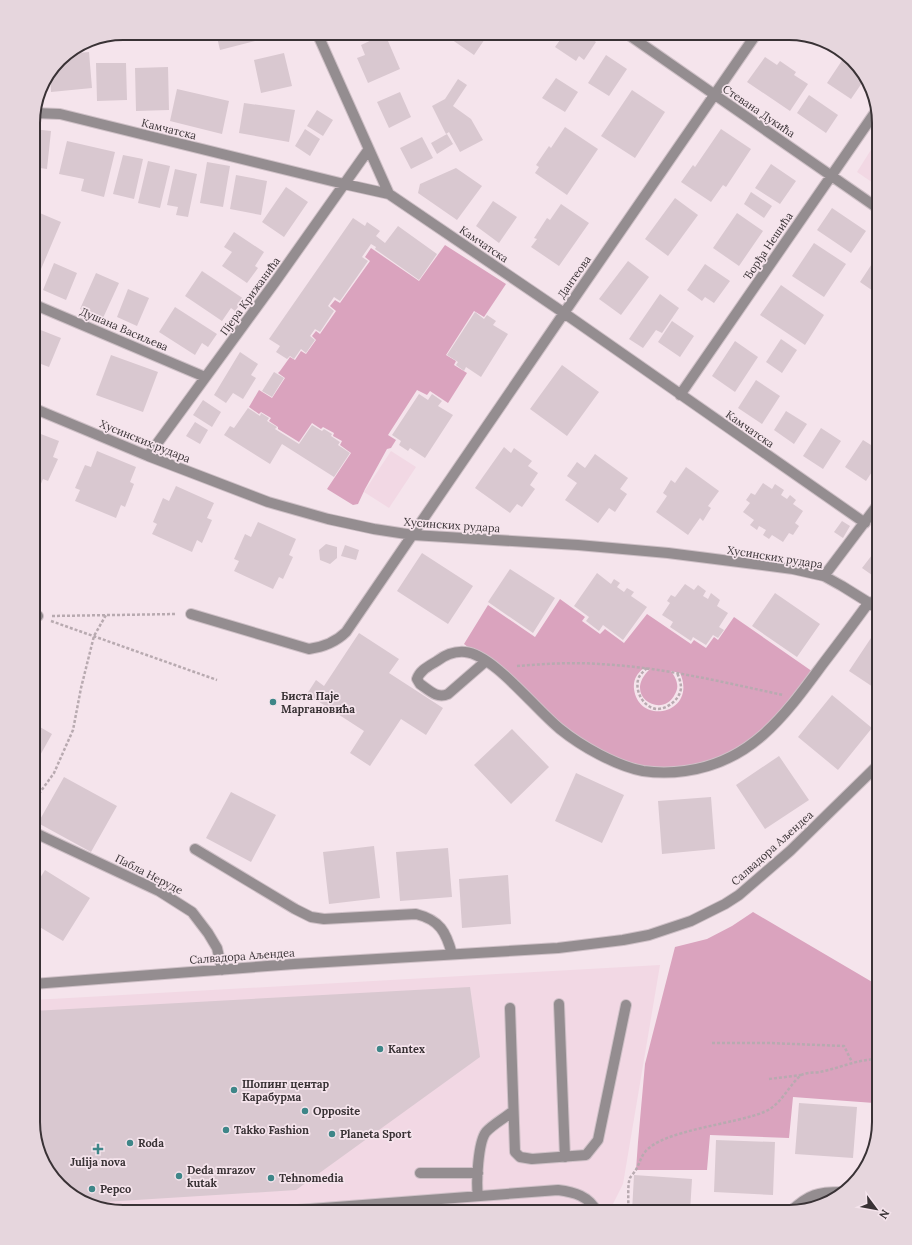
<svg xmlns="http://www.w3.org/2000/svg" width="912" height="1245" viewBox="0 0 912 1245" font-family="Lora,serif">
	<rect width="100%" height="100%" fill="#f5e4ec"/>
	<!-- built -->
	<path fill="#f2d8e4" d="M879,137v50l-22,-15z
		M391,451l25,16 -27,41 -25,-16z
		M660,965l-37,219 -14,28h-491l-40,-12 -45,-78v-122z"/>
	<!-- green -->
	<path fill="#daa3be" fill-rule="evenodd" d="M445,245l61,39 -22,33 -10,-6 -28,44 10,6 -2,4 13,8 -19,30 -18,-12 -3,4 -10,-5 -29,45 8,5 -5,8 -4,1 -22,40 -7,15 -5,1 -26,-16 24,-36 -11,-8 2,-4 -9,-5 1,-3 -11,-6 -2,2 -9,-6 -13,19 -21,-13v-2l-9,-6 2,-3 -10,-6 -2,2 -10,-7 10,-17 13,8 13,-20 -7,-5 2,-2 10,-14 5,3 6,-9 5,3 10,-14 -4,-4 4,-5 4,3 16,-23 -6,-5 5,-6 5,3 30,-42 -5,-4 6,-9 48,33z
		M560,599l25,18 -3,4 18,13 5,-5 19,14 23,-29 44,30 3,-4 12,8 8,-11 4,3 16,-23 82,57 -39,48 -67,44 -68,5 -59,-26 -100,-86 -19,-15 24,-39 47,32zM644,668l6,1c-29,27 13,51 25,25 5,-8 1,-16 -4,-23l9,2c18,40 -41,54 -46,16 -1,-9 3,-16 10,-21z
		M753,912l126,74v80h-4l-1,37 -81,-6 -4,41 -79,-3 -3,35h-71l2,-28 7,-78 30,-117 32,-8 25,-13z"/>
	<!-- building -->
	<path fill="#d9c8d0" d="M216,33h61l1,2 -58,15z
		M345,33h9l-8,3z
		M450,33h39l-15,22 -26,-18z
		M565,33h18l13,9 -12,18 -5,-4 -3,5 -21,-14z
		M703,33h15l-5,7z
		M385,34l15,35 -32,14 -11,-25 8,-3 -4,-10z
		M89,52l3,36 -41,4 -1,-19 14,-17 2,-2z
		M284,53l8,33 -31,7 -7,-33z
		M606,55l21,14 -18,27 -21,-13z
		M765,57l12,8 3,-4 16,11 -2,3 14,9 -18,27 -43,-29z
		M843,59l16,12 7,6 -15,22 -24,-16z
		M96,63h30l1,37 -30,1z
		M168,67l1,43 -33,1 -1,-43z
		M556,78l22,14 -13,20 -23,-14z
		M458,79l9,6 -14,21 18,13 12,21 -23,12 -11,-20 -3,2 -14,-28 13,-7z
		M177,89l52,12 -7,33 -52,-13z
		M632,90l33,22 -30,46 -34,-22z
		M400,92l11,25 -22,11 -12,-26z
		M809,95l29,20 -12,18 -29,-20z
		M244,103l51,7 -6,32 -50,-9z
		M317,110l16,10 -10,16 -16,-10z
		M565,127l33,22 -31,46 -32,-22 4,-6 -3,-2 13,-19 2,2z
		M33,129l18,2 -4,38 -14,-2z
		M305,129l15,10 -10,17 -15,-10z
		M721,129l30,20 -25,38 -3,-2 -12,17 -30,-20 12,-17 2,2z
		M447,134l6,10 -16,10 -6,-11z
		M422,137l11,21 -22,11 -11,-21z
		M67,141l48,11 -11,45 -23,-6 3,-12 -25,-5z
		M123,155l20,4 -9,40 -21,-5z
		M148,161l22,5 -10,42 -22,-5z
		M207,162l23,4 -7,41 -23,-4z
		M771,164l25,17 -16,23 -25,-16z
		M456,168l26,18 -25,34 -39,-27 2,-9z
		M175,169l22,5 -9,43 -12,-2 2,-8 -11,-2z
		M236,175l31,6 -6,34 -31,-6z
		M286,187l22,15 -24,35 -22,-15z
		M751,192l21,14 -8,12 -20,-14z
		M675,198l23,17 -30,41 -23,-17z
		M493,201l24,16 -18,26 -23,-17z
		M561,204l28,19 -30,43 -28,-19 6,-8 -3,-1 13,-20 3,2z
		M832,208l34,23 -15,22 -34,-23z
		M35,211l26,11 -28,66v-72z
		M737,213l26,18 -24,35 -26,-18z
		M353,218l12,8 2,-4 13,9 -4,5 9,7 13,-17 39,28 -18,26 -44,-31 1,-2 -5,-3 -9,13 6,4 -28,40 -6,-4 -6,9 6,5 -14,21 -5,-3 -5,7 5,4 -9,13 -5,-4 -7,10 -4,-3 -3,3 -11,-7 4,-6 -11,-7z
		M234,232l30,20 -9,14 3,2 -11,15 -25,-17 10,-14 -8,-5z
		M814,243l32,21 -22,33 -32,-21z
		M879,253v42l-19,-13z
		M628,261l21,16 -28,38 -22,-16z
		M54,263l23,10 -11,27 -23,-10z
		M705,264l25,17 -16,22 -9,-6 -3,4 -15,-11z
		M202,271l42,28 -9,12 -4,-3 -9,13 -37,-25z
		M96,273l23,10 -16,35 -23,-9z
		M781,285l43,30 -19,30 -45,-30z
		M128,289l21,9 -12,28 -20,-9z
		M660,294l19,14 -17,25 -6,-3 -13,18 -14,-9z
		M175,307l42,27 -9,13 -6,-4 -7,12 -36,-23z
		M475,312l9,7 3,-4 9,6 -3,4 15,9 -27,43 -15,-10 -2,4 -8,-6 2,-3 -11,-7z
		M672,321l22,15 -14,21 -22,-15z
		M33,327l28,11 -12,29 -16,-6z
		M781,339l16,11 -15,23 -16,-11z
		M735,341l23,16 -23,35 -23,-16z
		M240,352l18,12 -7,11 5,3 -13,21 -10,-6 -7,10 -12,-8z
		M111,355l47,17 -15,40 -47,-17z
		M562,365l37,27 -32,44 -37,-27z
		M274,372l10,6 -12,19 -10,-6z
		M756,380l24,16 -18,28 -24,-16z
		M419,394l9,6 4,-6 10,7 -4,5 15,9 -28,43 -15,-10 -2,3 -9,-6 2,-4 -9,-6z
		M203,400l18,12 -9,15 -19,-12z
		M248,408l12,8 1,-3 8,5 -2,3 10,6 -2,2 24,15 13,-19 10,6 2,-2 8,5 -1,2 9,6 -2,3 12,8 -16,24 -52,-33 -12,20 -46,-29 6,-9 4,2z
		M786,411l21,13 -13,20 -20,-14z
		M195,422l13,8 -8,14 -14,-8z
		M821,428l20,13 -18,28 -20,-13z
		M33,431l26,10 -6,16 5,2 -10,22 -5,-2 -5,12 -5,-2z
		M863,440l16,10v11l-13,20 -21,-14z
		M504,447l7,6 3,-5 18,13 -4,5 10,7 -8,12 5,4 -13,18 -5,-3 -7,9 -35,-25z
		M97,451l39,16 -6,15 4,2 -9,23 -4,-2 -5,13 -41,-17 5,-11 -5,-2 10,-23 6,2z
		M595,454l33,24 -8,11 7,5 -12,18 -6,-4 -11,15 -33,-23 12,-17 -10,-7 10,-14 8,6z
		M686,467l33,24 -11,15 3,2 -8,13 -3,-3 -12,17 -32,-23 11,-16 -4,-3 8,-13 4,3z
		M763,483l9,6 3,-5 9,6 -3,5 6,4 3,-4 6,5 -3,4 10,7 -8,12 4,3 -6,9 -4,-2 -6,9 -11,-7 -3,4 -6,-4 3,-5 -7,-4 -2,4 -7,-5 4,-5 -11,-8 7,-9 -4,-3 5,-7 4,2z
		M176,486l38,17 -7,15 5,2 -10,23 -5,-3 -5,12 -40,-18 5,-10 -4,-2 10,-24 6,3z
		M842,521l8,5 -7,12 -9,-6z
		M258,522l38,17 -7,16 4,2 -10,22 -4,-2 -6,12 -39,-18 5,-10 -5,-2 11,-25 6,3z
		M326,544l11,3v11l-7,6 -10,-4 -1,-10z
		M345,545l14,5 -3,10 -15,-4z
		M879,546v34l-17,-12z
		M422,553l51,33 -25,38 -51,-33z
		M510,569l45,29 -22,35 -45,-31z
		M597,573l14,11 3,-5 6,4 -3,4 7,5 3,-4 7,4 -3,4 16,11 -24,33 -20,-15 -4,6 -13,-10 3,-4 -15,-11z
		M685,584l9,6 4,-5 8,6 -3,5 5,3 3,-6 9,7 -3,6 11,7 -9,14 5,3 -6,8 -5,-3 -7,10 -13,-8 -2,4 -21,-14 3,-5 -11,-7 8,-12 -3,-2 4,-6 4,2z
		M775,593l45,31 -23,33 -45,-31z
		M359,633l40,26 -10,14 54,35 -17,27 -25,-16 -31,47 -20,-13 14,-22 -57,-37 9,-14 8,6z
		M873,635l6,4v52l-30,-20z
		M832,695l40,33 -34,42 -40,-33z
		M33,723l19,11 -19,34z
		M512,729l37,38 -38,37 -37,-39z
		M779,756l30,44 -44,29 -29,-44z
		M576,773l48,22 -22,48 -47,-22z
		M64,777l53,29 -26,46 -53,-29z
		M231,792l45,23 -25,47 -45,-24z
		M711,797l4,52 -53,5 -4,-53z
		M374,846l6,52 -51,6 -6,-52z
		M448,848l4,49 -52,4 -4,-49z
		M45,870l45,28 -27,43 -30,-18v-34z
		M508,875l3,49 -49,4 -3,-49z
		M470,987l10,70 -184,133 -208,13 -10,-3 -33,-33 -12,-45v-111z
		M799,1103l58,4 -4,51 -58,-4z
		M716,1140l59,2 -2,53 -59,-3z
		M634,1175l58,4 -2,33h-58z"/>
	<g fill="none" stroke-linecap="round" stroke-linejoin="round">
		<!-- minor casing -->
		<g stroke="#cfc0c7" stroke-width="12">
			<path id="minor" d="M317,33l72,161
				M626,33l253,176
				M34,113l26,1 284,70 45,10 175,119 301,210
				M33,304l172,73
				M680,395l196,-284
				M33,408l115,48 120,46 60,17 46,10 39,6 165,10 90,8 125,16 31,7 18,10 37,23
				M148,456l127,-174 94,-133
				M824,576l55,-73
				M33,614l5,2
				M191,614l118,35c14,-2 27,-7 37,-17l218,-319 193,-280
				M486,661l-38,33c-11,5 -19,-4 -28,-10l-3,-5c3,-9 12,-13 20,-18 8,-6 17,-10 28,-9 28,2 71,58 95,77 21,17 56,37 83,42 14,2 28,2 42,0 67,-9 100,-56 137,-106 16,-21 32,-42 47,-63
				M33,832l126,59 33,21 16,21 9,15 5,22
				M195,849l100,60 16,8 13,2 92,-5c24,6 30,18 36,40
				M33,984l261,-20 264,-16 65,-8 26,-5 42,-14 34,-17 14,-9 51,-44 89,-87
				M559,1004l6,153
				M510,1008l5,144 5,5 12,2 54,-4 12,-15 28,-135
				M420,1173h58
				M478,1196c-2,-13 0,-54 8,-64 7,-8 19,-14 27,-21
				M791,1211c18,-17 27,-19 51,-19
				M271,1212l287,-22c16,2 31,6 39,22"/>
		</g>
		<!-- path -->
		<path stroke="#b8aab0" stroke-width="2.5" stroke-dasharray="3 2" stroke-linecap="butt" d="M52,616l125,-2
			M51,621l166,59
			M517,666c27,-2 55,-4 82,-2 63,3 123,18 184,31
			M647,668c-4,4 -8,7 -9,12 -3,12 6,28 19,29 11,0 23,-10 24,-21 0,-5 -2,-11 -4,-15
			M33,802l21,-29 19,-43 8,-42 13,-52 12,-21
			M712,1043h57l75,3 8,16
			M769,1079l32,-4
			M626,1212l2,-1c1,-8 -1,-26 2,-33 1,-2 4,-5 5,-7 4,-5 5,-13 10,-19 17,-22 91,-28 119,-40 17,-7 23,-24 36,-36 4,-4 14,-3 20,-4 20,-4 38,-13 59,-13"/>
		<!-- minor -->
		<use href="#minor" stroke="#948d90" stroke-width="10"/>
	</g>
	<!-- markers -->
	<g fill="#3e8688" stroke="#f5e4ec" stroke-width="1.5">
		<circle cx="273" cy="702" r="4"/>
		<circle cx="380" cy="1049" r="4"/>
		<circle cx="234" cy="1090" r="4"/>
		<circle cx="305" cy="1111" r="4"/>
		<circle cx="226" cy="1130" r="4"/>
		<circle cx="332" cy="1134" r="4"/>
		<circle cx="130" cy="1143" r="4"/>
		<path d="M96 1143h4v4h4v4h-4v4h-4v-4h-4v-4h4z"/>
		<circle cx="179" cy="1176" r="4"/>
		<circle cx="271" cy="1178" r="4"/>
		<circle cx="92" cy="1189" r="4"/>
	</g>
	<g text-anchor="middle" dominant-baseline="central" stroke-width="3.5" stroke-linejoin="round" paint-order="stroke">
		<!-- street labels -->
		<g font-size="11" fill="#393235" stroke="#f5e4ec">
			<text transform="translate(759 111) rotate(34)">Стевана Дукића</text>
			<text transform="translate(169 129) rotate(14)">Камчатска</text>
			<text transform="translate(484 244) rotate(34)">Камчатска</text>
			<text transform="translate(768 246) rotate(-56)">Ђорђа Нешића</text>
			<text transform="translate(574 277) rotate(-55)">Дантеова</text>
			<text transform="translate(250 296) rotate(-54)">Пјера Крижанића</text>
			<text transform="translate(124 329) rotate(23)">Душана Васиљева</text>
			<text transform="translate(750 429) rotate(35)">Камчатска</text>
			<text transform="translate(145 441) rotate(22)">Хусинских рудара</text>
			<text transform="translate(452 525) rotate(4)">Хусинских рудара</text>
			<text transform="translate(775 557) rotate(9)">Хусинских рудара</text>
			<text transform="translate(772 848) rotate(-42)">Салвадора Аљендеа</text>
			<text transform="translate(149 874) rotate(27)">Пабла Неруде</text>
			<text transform="translate(242 956) rotate(-4)">Салвадора Аљендеа</text>
		</g>
		<!-- poi labels -->
		<g font-size="11" font-weight="bold" fill="#393235" stroke="#f5e4ec" text-anchor="start">
			<text x="281" y="696">Биста Паје<tspan x="281" dy="13">Маргановића</tspan></text>
			<text x="388" y="1049">Kantex</text>
			<text x="242" y="1084">Шопинг центар<tspan x="242" dy="13">Карабурма</tspan></text>
			<text x="313" y="1111">Opposite</text>
			<text x="234" y="1130">Takko Fashion</text>
			<text x="340" y="1134">Planeta Sport</text>
			<text x="138" y="1143">Roda</text>
			<text x="98" y="1162" text-anchor="middle">Julija nova</text>
			<text x="187" y="1170">Deda mrazov<tspan x="187" dy="13">kutak</tspan></text>
			<text x="279" y="1178">Tehnomedia</text>
			<text x="100" y="1189">Pepco</text>
		</g>
	</g>
	<!-- crop -->
	<path d="M0 0H912V1245H0ZM123 40H789A83 83 0 0 1 872 123V1122A83 83 0 0 1 789 1205H123A83 83 0 0 1 40 1122V123A83 83 0 0 1 123 40Z" fill="#e6d6dd" fill-rule="evenodd"/>
	<path fill="none" stroke="#393235" stroke-width="2" d="M123 40H789A83 83 0 0 1 872 123V1122A83 83 0 0 1 789 1205H123A83 83 0 0 1 40 1122V123A83 83 0 0 1 123 40Z"/>
	<!-- north arrow -->
	<g transform="translate(876 1209) rotate(122)" stroke="#f5e4ec" stroke-width="3" paint-order="stroke">
	<path d="M0-3L7 15L0 10L-7 15Z" fill="#393235"/>
	<text y="-6" font-size="11" font-weight="bold" text-anchor="middle" fill="#393235">N</text>
	</g>
</svg>
